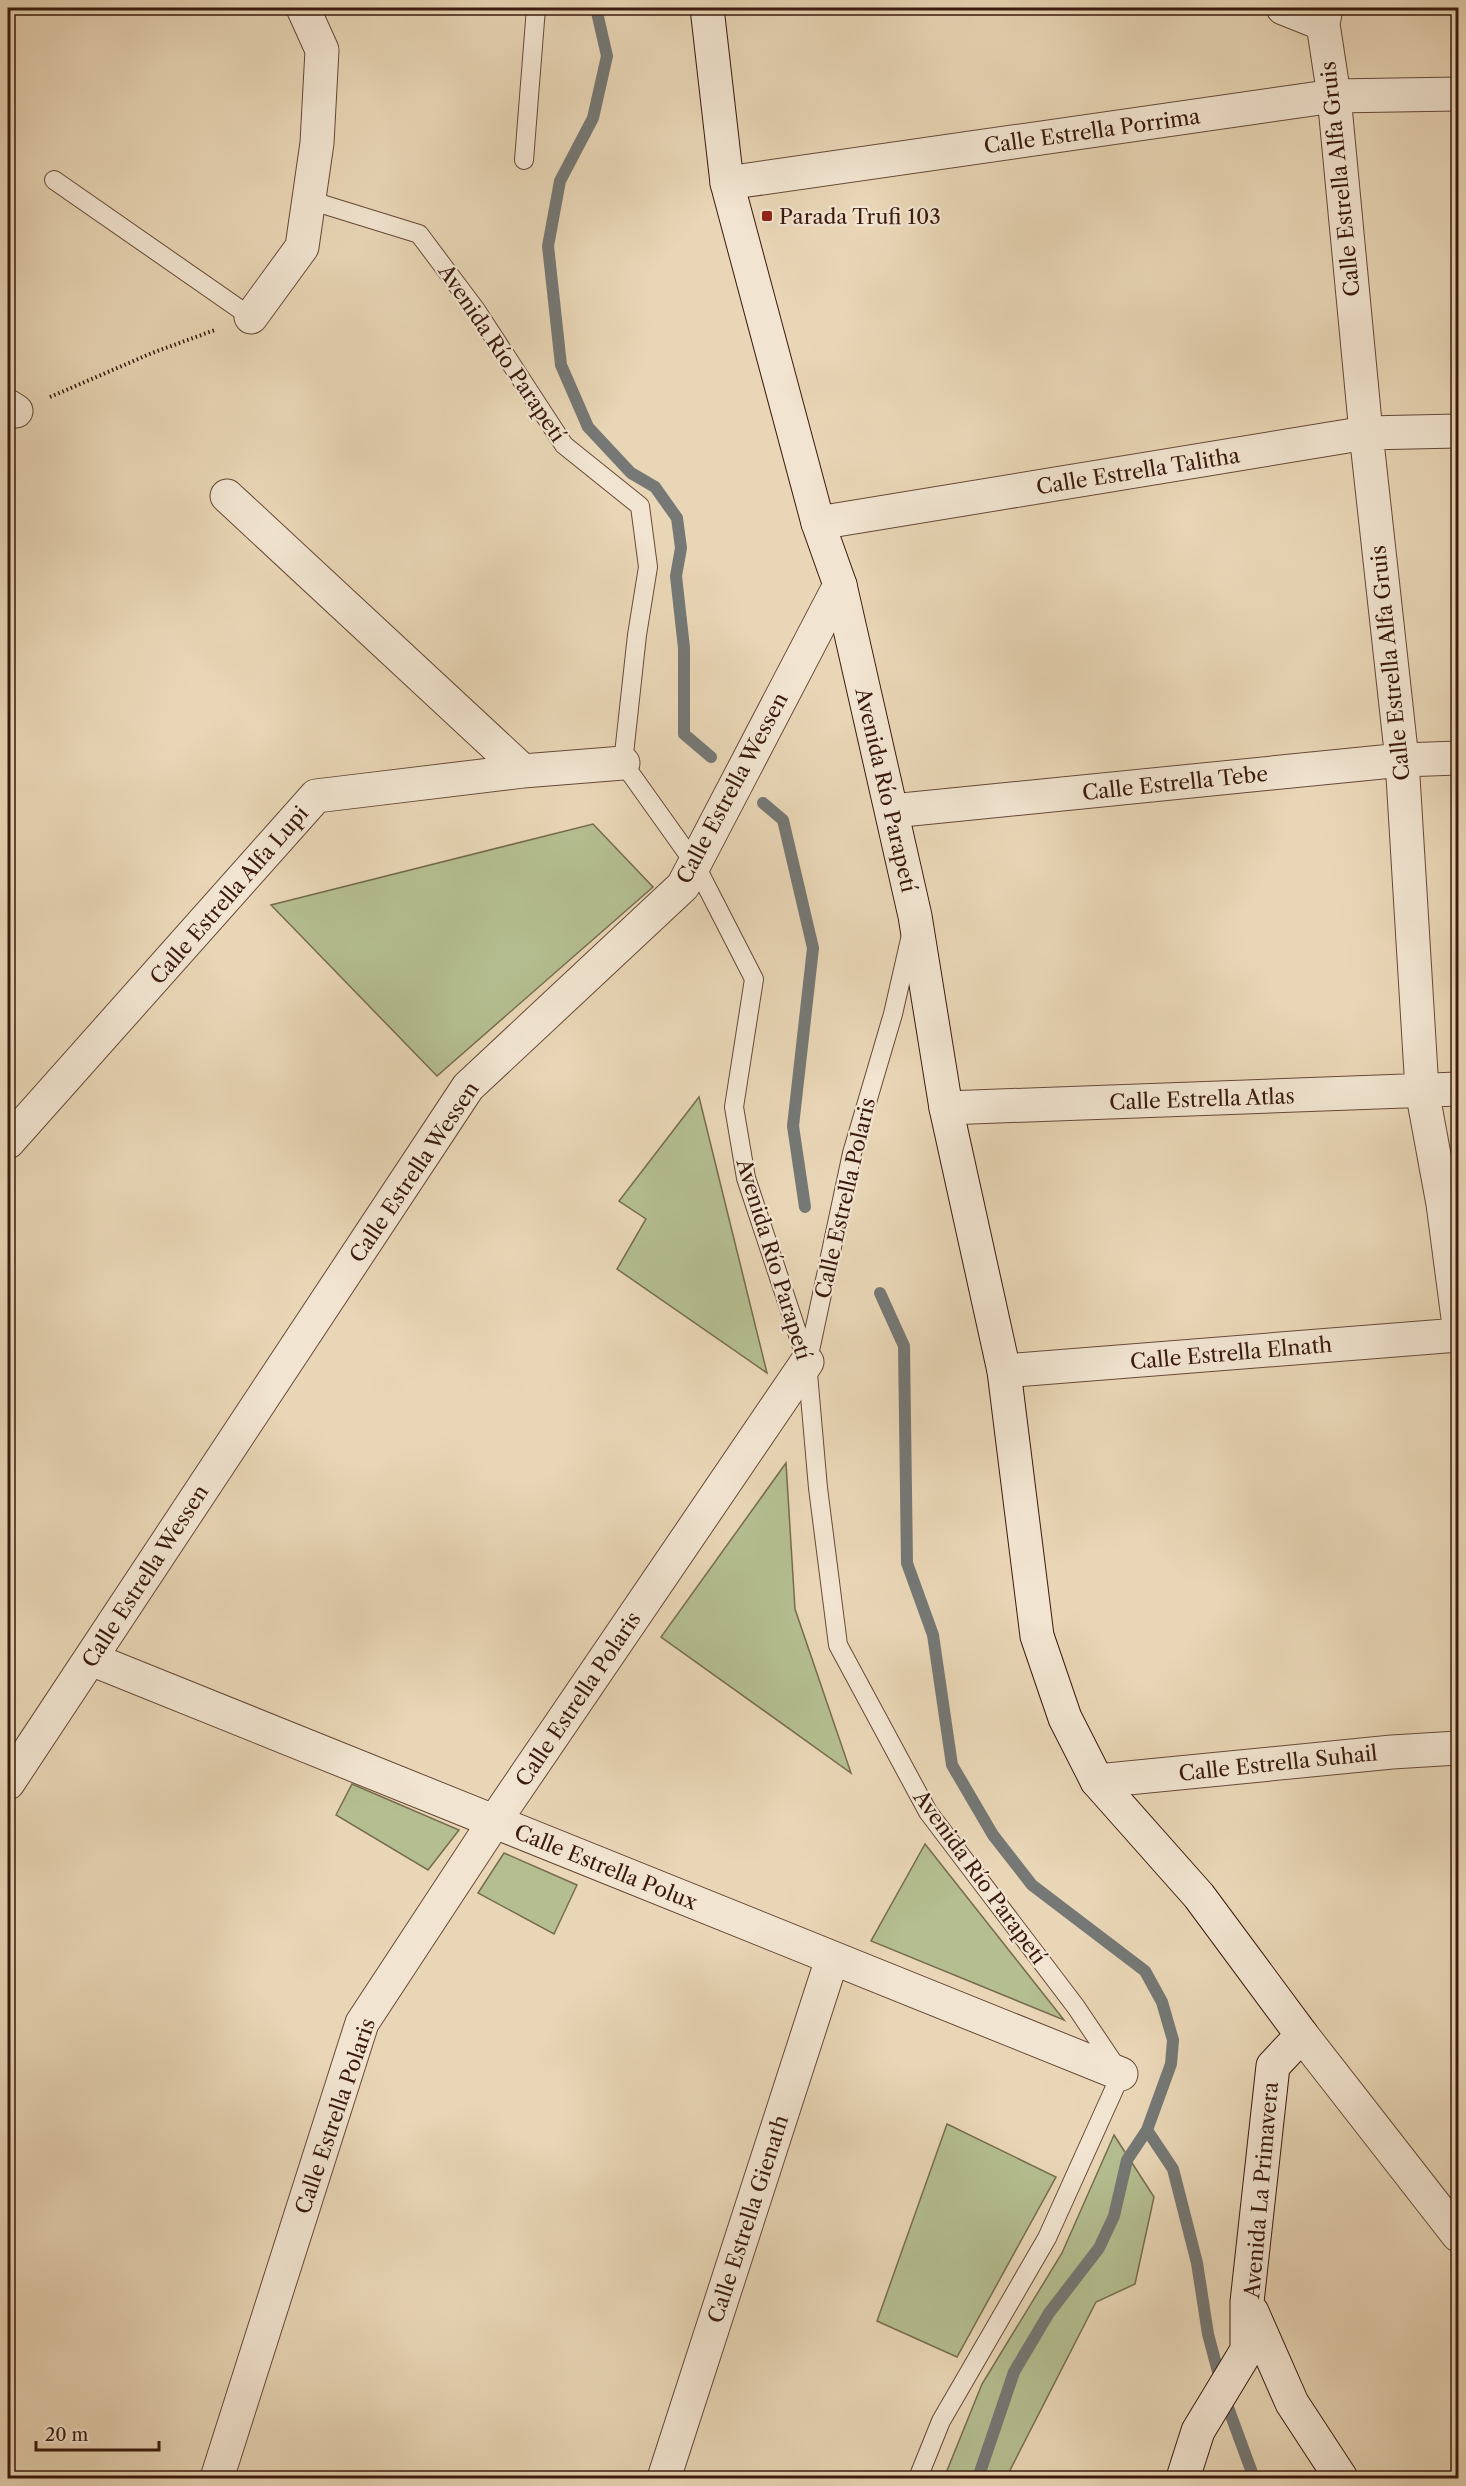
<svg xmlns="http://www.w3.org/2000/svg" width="1466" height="2486" viewBox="0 0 1466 2486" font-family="'Libre Caslon Text',serif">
	<rect width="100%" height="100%" fill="#e9d6b6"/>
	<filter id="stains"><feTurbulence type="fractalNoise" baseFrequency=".00333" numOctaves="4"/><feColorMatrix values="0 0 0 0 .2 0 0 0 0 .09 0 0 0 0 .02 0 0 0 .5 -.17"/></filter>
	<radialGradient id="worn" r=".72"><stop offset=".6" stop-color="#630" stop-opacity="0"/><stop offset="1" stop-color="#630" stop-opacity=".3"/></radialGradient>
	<!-- green -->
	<path fill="#b4be90" stroke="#776c4e" stroke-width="1.5" d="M593,824l60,63 -216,189 -166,-171z
		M699,1097l68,276 -150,-104 29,-50 -27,-18z
		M786,1463l9,146 56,164 -190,-136z
		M352,1784l107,46 -31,40 -92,-55z
		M925,1844l139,176 -193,-79z
		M504,1853l73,32 -23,49 -76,-41z
		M947,2124l109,53 -99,180 -80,-36z
		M1114,2135l40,62 -19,87 -39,18 -90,176h-62l38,-94 80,-131z"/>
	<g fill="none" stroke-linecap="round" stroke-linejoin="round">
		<!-- stream -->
		<path stroke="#757875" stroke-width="12" d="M596,8l11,48 -14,62 -33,63 -12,65 13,119 27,62 43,46 24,14 22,31 4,30 -5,28 8,72v86l27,23
			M763,803l20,17 30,128 -20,178 12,81
			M880,1293l24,53 3,217 26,72 19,130 41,70 39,50 113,86 17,31 11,38 -2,24 -24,66 26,39 24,94 11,71 18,68 28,76
			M978,2478l36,-106 35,-59 50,-65 15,-32 13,-56 20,-30"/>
		<!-- lane casing -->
		<g stroke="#664937" stroke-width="20">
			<path id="lane" d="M524,160l12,-152
				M54,180l197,137
				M309,200l110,34 57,76 88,135 76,61 8,61 -11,68 -14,128 72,101 59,115 -20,128 12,71 61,184 11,126 20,157 90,167 148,195 45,67 -74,164 -106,183 -23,57
				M808,1360l44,-207 41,-139 18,-79"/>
		</g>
		<!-- street casing -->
		<g stroke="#664937" stroke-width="35">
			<path id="street" d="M1283,8l40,16
				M1326,8l-3,16 11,72 32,337 36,327 20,330 21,114 15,114
				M727,183l607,-87 124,-2
				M251,317l51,-70 15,-104 5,-93 -19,-42
				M8,406l8,5
				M227,496l296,275
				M818,523l548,-90 92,-2
				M892,811l510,-51 56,-2
				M946,1108l512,-19
				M8,1142l308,-346 207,-25 100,-8
				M1004,1371l454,-36
				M91,1659l1030,415
				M1097,1781l295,-29 66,-4
				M8,1783l460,-696 215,-201 157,-301
				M1302,2035l156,200
				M217,2478l145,-455 132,-201 313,-460
				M664,2478l168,-519"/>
		</g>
		<!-- secondary casing -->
		<g stroke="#3a1a0d" stroke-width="35">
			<path id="secondary" d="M707,8l20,175 91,340 22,62 75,331 31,192 58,263 33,265 28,82 32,63 102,115 103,139 -29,31 -26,236v48l-49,81 -15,47
				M1252,2312l40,91 49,75"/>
		</g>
		<!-- path -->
		<path stroke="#3a1a0d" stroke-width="4" stroke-dasharray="1.5 3" stroke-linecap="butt" d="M50,397l102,-44 63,-23"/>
		<!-- lane -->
		<use href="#lane" stroke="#f1e4d0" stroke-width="18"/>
		<!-- street -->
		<use href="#street" stroke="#f1e4d0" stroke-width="33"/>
		<!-- secondary -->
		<use href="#secondary" stroke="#f1e4d0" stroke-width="33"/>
	</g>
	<!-- markers -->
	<rect fill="#8f2418" stroke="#f1e4d0" stroke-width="2" x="761" y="210" width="12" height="12" rx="3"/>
	<g text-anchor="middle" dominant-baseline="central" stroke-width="4.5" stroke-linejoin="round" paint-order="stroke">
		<!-- street labels -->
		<g font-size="21" fill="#3a1a0d" stroke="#f1e4d0">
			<text transform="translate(1092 131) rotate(-8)">Calle Estrella Porrima</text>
			<text transform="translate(1340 179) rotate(-96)">Calle Estrella Alfa Gruis</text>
			<text transform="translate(502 353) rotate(56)">Avenida Río Parapetí</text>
			<text transform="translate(1138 471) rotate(-9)">Calle Estrella Talitha</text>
			<text transform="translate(1390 663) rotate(-96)">Calle Estrella Alfa Gruis</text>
			<text transform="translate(1175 783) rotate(-6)">Calle Estrella Tebe</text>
			<text transform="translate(732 788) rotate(-62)">Calle Estrella Wessen</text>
			<text transform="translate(886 790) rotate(77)">Avenida Río Parapetí</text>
			<text transform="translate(229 895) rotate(-49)">Calle Estrella Alfa Lupi</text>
			<text transform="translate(1202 1099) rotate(-2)">Calle Estrella Atlas</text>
			<text transform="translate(414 1172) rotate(-56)">Calle Estrella Wessen</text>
			<text transform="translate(845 1198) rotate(-77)">Calle Estrella Polaris</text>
			<text transform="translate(774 1259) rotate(73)">Avenida Río Parapetí</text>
			<text transform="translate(1231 1353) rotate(-5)">Calle Estrella Elnath</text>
			<text transform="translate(145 1576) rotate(-57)">Calle Estrella Wessen</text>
			<text transform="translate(578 1699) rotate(-56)">Calle Estrella Polaris</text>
			<text transform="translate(1278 1763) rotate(-6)">Calle Estrella Suhail</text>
			<text transform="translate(606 1867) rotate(22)">Calle Estrella Polux</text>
			<text transform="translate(980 1877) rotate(54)">Avenida Río Parapetí</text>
			<text transform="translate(335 2116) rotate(-71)">Calle Estrella Polaris</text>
			<text transform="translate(1261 2190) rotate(-85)">Avenida La Primavera</text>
			<text transform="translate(748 2219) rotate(-72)">Calle Estrella Gienath</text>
		</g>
		<!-- poi labels -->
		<g font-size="21" fill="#3a1a0d" stroke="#f1e4d0" text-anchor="start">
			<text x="779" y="216">Parada Trufi 103</text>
		</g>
	</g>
	<!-- margin -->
	<rect width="1466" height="2486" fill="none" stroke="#e9d6b6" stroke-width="30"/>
	<rect x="9" y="9" width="1448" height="2468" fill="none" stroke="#3a1a0d" stroke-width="3"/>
	<rect x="15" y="15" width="1436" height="2456" fill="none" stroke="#3a1a0d" stroke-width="1.5"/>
	<!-- scale -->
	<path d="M36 2441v9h123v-9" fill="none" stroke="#3a1a0d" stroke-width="3"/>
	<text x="45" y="2441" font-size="18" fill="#3a1a0d" stroke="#f1e4d0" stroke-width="4.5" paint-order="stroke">20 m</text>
	<rect width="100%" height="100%" filter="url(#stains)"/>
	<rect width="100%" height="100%" fill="url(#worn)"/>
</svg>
